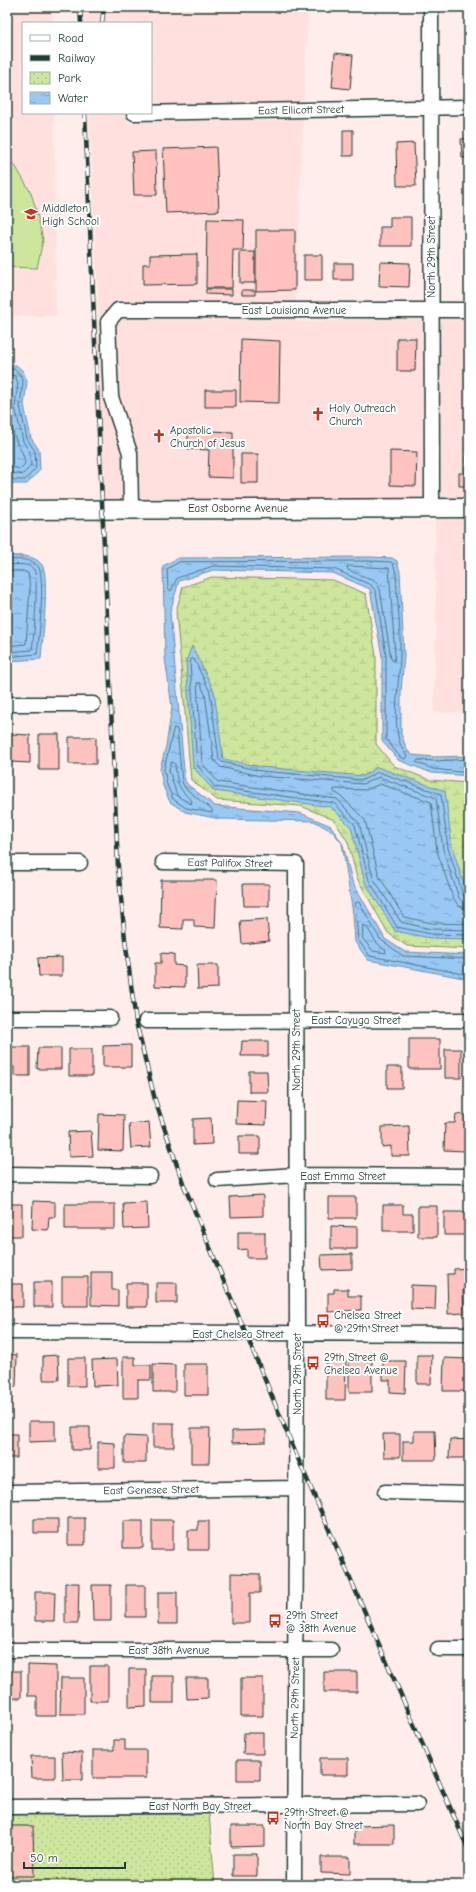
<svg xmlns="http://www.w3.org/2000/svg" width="476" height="1892" viewBox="0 0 476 1892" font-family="'Comic Neue',sans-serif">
	<defs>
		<pattern id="wetland-marsh" width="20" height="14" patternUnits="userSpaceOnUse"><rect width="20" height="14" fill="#cde69c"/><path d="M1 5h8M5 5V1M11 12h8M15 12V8" fill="none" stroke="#b0c687"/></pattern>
		<pattern id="park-dots" width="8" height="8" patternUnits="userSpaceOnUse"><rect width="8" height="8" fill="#cde69c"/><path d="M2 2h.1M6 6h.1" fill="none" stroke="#b0c687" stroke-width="1.8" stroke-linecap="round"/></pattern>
		<pattern id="water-ripples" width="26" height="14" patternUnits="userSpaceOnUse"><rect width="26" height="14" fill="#99c8f4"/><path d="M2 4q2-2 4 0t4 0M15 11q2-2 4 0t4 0" fill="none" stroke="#7ca4c6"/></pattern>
	</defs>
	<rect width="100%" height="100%" fill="#ffedec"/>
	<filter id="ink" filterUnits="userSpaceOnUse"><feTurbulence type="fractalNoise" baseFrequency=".025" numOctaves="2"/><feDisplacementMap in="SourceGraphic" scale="8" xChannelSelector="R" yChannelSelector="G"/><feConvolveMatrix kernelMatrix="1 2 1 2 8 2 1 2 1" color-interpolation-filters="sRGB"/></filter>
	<g filter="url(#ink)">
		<!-- built -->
		<path fill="#ffe0de" d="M7,7h45l1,16h-30v90h31l2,203h-49z
			M84,7h224l-4,95 -153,3v-82h-67z
			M89,113h38v9l176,-5 -7,185h-175l-3,-3 -3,3 -3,1 -1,4 -10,16 3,75 17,52 3,51 -24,1 -2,-203z
			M425,317v183h-287l-21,-104 -2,-70 6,-8h175v4z
			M439,317h30v183h-30z
			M435,516h34v197l-35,-1 2,-85z"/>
		<!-- wetland -->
		<path fill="url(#wetland-marsh)" stroke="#769268" d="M212,577l121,3 33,14 10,62v88l18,22 36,14 39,3v166l-62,-3 -19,-13 -31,-55 -9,-36 -14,-22 -33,-14 -84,-6 -26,-20 -15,-169 7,-24z"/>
		<!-- park -->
		<path fill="url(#park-dots)" stroke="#769268" d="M209,1814l6,71h-208v-70z"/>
		<!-- pitch -->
		<path fill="#cde69c" stroke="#769268" d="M7,156l9,11 15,26 6,20 6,27 -6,28 -30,-1z"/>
		<!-- water -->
		<path fill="url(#water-ripples)" stroke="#6890a7" d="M7,365h9l7,6 4,10 -3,24 7,33 8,12 1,20 -13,14h-13l-7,-4z
			M7,556c12,0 27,-2 35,9 8,12 0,77 -1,94l-34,2z
			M371,557l21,1 5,3 3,11 4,84 -3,36v42l6,16 5,5 23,2 34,-1v20l-37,-3 -34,-13 -16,-19v-85l-12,-67 -37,-16 -120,-3 -34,11 -9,31 15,169 3,4 27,21 85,7 31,13 12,19 9,36 33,58 20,13 64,3v24l-101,-19 -13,-18 -2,-28 -11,-71 -9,-11 -19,-11 -94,-2 -35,-7 -15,-10 -7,-16 -3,-17 6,-23 6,-39 -7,-49 -2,-92 15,-8z
			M192,646l22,45 9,68 39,8 102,9 13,-9 68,24 7,56 17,52v40l-39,-1 -35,-7 -30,-49 -14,-55 -20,-20 -117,-16 -21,-24 -7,-106z"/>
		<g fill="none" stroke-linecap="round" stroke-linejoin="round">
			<!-- shore -->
			<path stroke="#507581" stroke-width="1" d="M7,369h7l5,4 4,8 -3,25 7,33 8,12 1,17 -11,12h-10l-8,-3
				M7,374l8,2 3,7 -3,24 8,34 7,12 1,13 -9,9 -15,-3
				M7,380h3l1,3c-2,21 -2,40 6,60 4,9 7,10 8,21l-5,5 -13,-3
				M7,560c9,0 26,-3 32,8 6,12 0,71 -2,86l-30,3
				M371,561l20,1 2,2 3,9c1,27 5,56 4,83 0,27 -12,79 7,100l-2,3 -5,-2 -14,-18v-83l-10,-64 -5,-7 -37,-16 -121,-3 -36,12 -6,13 -3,-2 -1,-20 12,-7z
				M7,565c7,0 22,-3 27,5 5,8 0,67 -2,80l-25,2
				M349,566l40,2 6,88 -1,5 -3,-2 -11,-70 -5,-8 -27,-11 -1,-3z
				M7,571h16l5,2 2,16 -4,55 -19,2
				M174,728l3,1 5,53 3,6 27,22v3l-26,-5 -13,-9 -6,-14 -3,-15z
				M469,759l-34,2 -17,-1 -2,2 17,7 36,4
				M172,762l3,2c2,19 2,23 17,37l-1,3 -14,-8 -8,-26z
				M469,898l-6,-3 -15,-47 -7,-54 -63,-22 -15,8 -102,-9 -39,-9 -3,-3 -9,-67 -16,-33h-3l-1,3 7,103 18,22 119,16 21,22 14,55 28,47 34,7 38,1
				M469,903l-6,-1 -4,-4 -16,-49 -7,-51 -57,-21 -16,7 -103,-8 -40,-9 -6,-7 -9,-66 -5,-11h-3l5,80 16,19 119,17 22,24 14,55 28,44 30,7 38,1
				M469,909l-10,-3 -6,-8 -16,-47 -6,-49 -51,-18 -14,6 -32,-1v3l7,4 24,24 14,56 25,41 28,6 37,1
				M363,925l3,1 10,16 10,9v2l-13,-2 -10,-12z
				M469,959l-66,-3 -23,-17 -21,-37 -4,1 3,37 12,16 99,19"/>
		</g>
		<!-- building -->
		<path fill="#ffc2be" stroke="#1f3d34" d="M335,53l18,2 -3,34 -18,-2z
			M343,130h10v26h-10z
			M469,138v20h-7l-1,-19z
			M414,143l2,43h-19l-1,-42z
			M216,147l3,64 -53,2 -3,-64z
			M156,151l1,44h-23l-2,-43z
			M390,217h21v29h-31v-19h10z
			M207,219l37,1 -1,30h-10l-1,38h-26z
			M256,230h39v60l-39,1z
			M240,252h15v31h-15z
			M197,254v30l-54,1v-21h7v-9z
			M304,255h18v25h-18z
			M380,262l30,1 -1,24 -30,-1z
			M334,263h19v17h-19z
			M206,289h26v6l-26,-1z
			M242,290h13v5h-13z
			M397,338h19l-1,33h-18z
			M241,339l39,2 -1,62 -39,-1z
			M205,390h31v17h-31z
			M188,430l45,2v46l-25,-1 1,-27 -21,-1z
			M466,448l3,1v37h-10v-13h6z
			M390,451l27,1 -1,34 -26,-1z
			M241,454h17v29h-17z
			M11,734l19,1v28l-19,-1z
			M39,734h20v36h-20z
			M69,737h27v27h-27z
			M161,880h56l-2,48 -21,-1v-8h-11v10l-23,-1z
			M243,884h26v22h-25z
			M267,919l2,22 -27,3 -2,-23z
			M161,953l13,1v11l11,1v21l-30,-1v-23h6z
			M62,957v19h-23l-1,-18z
			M197,965h21v23l-20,1z
			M409,1039h31v30h-31z
			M242,1041h26v15h-27z
			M131,1045v22h-28v-21z
			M7,1047h23v29h-16v-9h-7z
			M38,1048h23v21h-24z
			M69,1049h23v27h-23z
			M445,1049h16v29h-16z
			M387,1067h15v21h-15z
			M249,1071h18l1,21h-19z
			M237,1100l30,1 -1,24 -30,-1z
			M99,1114l25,1 -1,36 -25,-1z
			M456,1114l10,1 -1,36 -21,-1 1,-27h10z
			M211,1118l1,26 -19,1v-26z
			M149,1122l2,25 -20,1 -2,-24z
			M409,1126l1,30h-19v-10l-9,1v-20z
			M91,1131l2,25 -24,1 -1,-25z
			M239,1136h21v18h-21z
			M263,1195v21l-32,1 -1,-20z
			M329,1197h27v21h-27z
			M33,1201l22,1v15h-6l-1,13 -16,-1z
			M147,1202l1,26 -24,1 -1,-26z
			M7,1204h15v32h-14z
			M65,1204h50v25h-50z
			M383,1205h20v9h10v17h-30z
			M418,1206h19v31h-19z
			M444,1212h23v23h-23z
			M331,1226l26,1v22h-26z
			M238,1232h27v26h-18v-9l-9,1z
			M352,1254v15l-30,1 -1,-15z
			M469,1268v22l-6,1 1,22 -16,1 -1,-40h7v-5z
			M91,1272h21v18h6v16l-27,-1z
			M62,1277h26v29h-26z
			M34,1282h18v25h-18z
			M126,1283h21v24h-21z
			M156,1283h21v20h-21z
			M7,1284h16v23h-16z
			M411,1285l25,1 -1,24 -24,-1z
			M334,1289h14v7h13v14l-33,2v-19h6z
			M7,1354l10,1 -1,32h-9z
			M58,1355l1,25h-16v-24z
			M417,1355h15l-1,29h-14z
			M123,1357h12v8h16v15h-13v18h-15z
			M68,1358h17v28h-17z
			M444,1358l23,1v32h-24z
			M117,1359l1,26 -25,1 -1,-26z
			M349,1359h23v33h-23z
			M326,1360h20l-1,40h-19z
			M383,1361h23l-1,32 -15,-1v-12h-7z
			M153,1364l22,1v27h-22z
			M184,1364h24v31h-24z
			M29,1421h26v20l-26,1z
			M153,1423h21v24h-21z
			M72,1427h18v23h-18z
			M191,1428h19l-1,35h-18z
			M266,1430v12l-34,1v-12z
			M414,1431h21l1,29h-33v-19h11z
			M7,1434h10v24h-10z
			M383,1434h17v23h-16z
			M124,1436l22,1v26h-22z
			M450,1439l19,1v18h-20z
			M98,1442l17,1v25h-17z
			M68,1518h17v27h-17z
			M34,1519h24v14h-24z
			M152,1520h21v30h-21z
			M123,1521h20v27h-20z
			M198,1521h11v29h-21v-20h10z
			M231,1573l29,1v19h-10v30h-19z
			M65,1583h14l-1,40h-13z
			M92,1585h19v36h-18z
			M126,1585h19v32h-19z
			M35,1592h20l-1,29h-19z
			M158,1592h19v32h-19z
			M28,1665l28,1v50h-19v-20h-9z
			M90,1666h18v35h-18z
			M129,1669h17v37l-17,1z
			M7,1671h14v27h-14z
			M324,1672h33v20h-33z
			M152,1676h22v27h-22z
			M61,1678h23v36h-24z
			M186,1678h22v20l-21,1z
			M241,1678h22v38h-22z
			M244,1733h19v21h-20z
			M114,1740h11v10h21v28h-53v-28h21z
			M62,1752l20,1v27h-19z
			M31,1756h24v22h-23z
			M320,1758h28v17h-28z
			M237,1760h23v20h-23z
			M394,1825v19h-40v-18z
			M7,1826h26l1,50h-27z
			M231,1826h34v20l-34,1z
			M233,1854h24v22h-24z
			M321,1857h29v17l-29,-1z"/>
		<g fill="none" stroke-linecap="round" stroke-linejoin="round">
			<!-- minor casing -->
			<g stroke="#1f3d34" stroke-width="17">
				<path id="minor" d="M431,7l1,501
					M134,113l335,-6
					M131,508l-1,-55 -19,-56 -3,-75 10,-12h351
					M7,704h86
					M163,862l133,2 1,470 -3,551
					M7,863h73
					M7,1018h103
					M146,1021l323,-1
					M7,1174l143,2
					M217,1180l79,-5 173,1
					M7,1332l462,2
					M7,1492l288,-4
					M385,1492l84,2
					M438,1649h31
					M7,1650h324
					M7,1807l410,-3"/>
			</g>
			<!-- tertiary casing -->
			<g stroke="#1f3d34" stroke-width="21">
				<path id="tertiary" d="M7,510l462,-2"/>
			</g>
			<!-- minor -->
			<use href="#minor" stroke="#fff" stroke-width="14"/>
			<!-- tertiary -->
			<use href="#tertiary" stroke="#fff" stroke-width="18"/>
			<!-- rail casing -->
			<g stroke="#1f3d34" stroke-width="4.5">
				<path id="rail" d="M80,7l1,16
					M102,23l2,-16
					M85,113l33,754 7,72 11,83 19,78 28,83 113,271 173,397"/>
			</g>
			<!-- rail -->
			<use href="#rail" stroke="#fff" stroke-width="3" stroke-dasharray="9" stroke-linecap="butt"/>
		</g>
	</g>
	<!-- icons -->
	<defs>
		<g id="school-bare" transform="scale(1.08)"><path d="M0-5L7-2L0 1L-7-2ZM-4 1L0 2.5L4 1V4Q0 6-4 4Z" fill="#c8321e" stroke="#fff" stroke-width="2.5" paint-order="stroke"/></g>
		<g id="church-bare" transform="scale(1.08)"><path d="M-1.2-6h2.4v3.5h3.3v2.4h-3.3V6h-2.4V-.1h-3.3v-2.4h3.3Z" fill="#c8321e" stroke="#fff" stroke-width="2.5" paint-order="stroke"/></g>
		<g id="bus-bare" transform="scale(1.08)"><path d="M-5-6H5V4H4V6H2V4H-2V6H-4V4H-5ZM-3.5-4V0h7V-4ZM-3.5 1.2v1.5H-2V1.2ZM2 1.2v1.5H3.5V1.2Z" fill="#c8321e" stroke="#fff" stroke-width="2.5" paint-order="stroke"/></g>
	</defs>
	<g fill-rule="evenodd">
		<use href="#school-bare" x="31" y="214"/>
		<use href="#church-bare" x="318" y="414"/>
		<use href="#church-bare" x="159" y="436"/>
		<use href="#bus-bare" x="323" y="1321"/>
		<use href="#bus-bare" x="313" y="1363"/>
		<use href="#bus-bare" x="275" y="1621"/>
		<use href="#bus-bare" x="273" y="1818"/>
	</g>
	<g text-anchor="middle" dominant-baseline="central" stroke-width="4" stroke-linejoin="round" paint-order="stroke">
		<!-- street labels -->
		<g font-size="11" fill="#1f3d34" stroke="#fff">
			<text transform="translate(301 110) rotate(-1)">East Ellicott Street</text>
			<text transform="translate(431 257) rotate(-90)">North 29th Street</text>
			<text x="294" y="310">East Louisiana Avenue</text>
			<text x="238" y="508">East Osborne Avenue</text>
			<text transform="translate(230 863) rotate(1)">East Palifox Street</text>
			<text x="356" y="1020">East Cayuga Street</text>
			<text transform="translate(296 1050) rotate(-90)">North 29th Street</text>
			<text x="343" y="1176">East Emma Street</text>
			<text x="238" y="1334">East Chelsea Street</text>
			<text transform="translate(297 1374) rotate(-90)">North 29th Street</text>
			<text transform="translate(151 1490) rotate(-1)">East Genesee Street</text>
			<text x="169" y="1650">East 38th Avenue</text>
			<text transform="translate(295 1698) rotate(-89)">North 29th Street</text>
			<text x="200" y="1806">East North Bay Street</text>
		</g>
		<!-- poi labels -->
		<g font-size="11" fill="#1f3d34" stroke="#fff" text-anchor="start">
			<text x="42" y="208">Middleton<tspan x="42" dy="13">High School</tspan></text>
			<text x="329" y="408">Holy Outreach<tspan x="329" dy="13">Church</tspan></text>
			<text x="170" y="430">Apostolic<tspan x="170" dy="13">Church of Jesus</tspan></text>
			<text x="334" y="1315">Chelsea Street<tspan x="334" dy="13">@ 29th Street</tspan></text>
			<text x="324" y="1357">29th Street @<tspan x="324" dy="13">Chelsea Avenue</tspan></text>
			<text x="286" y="1615">29th Street<tspan x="286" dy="13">@ 38th Avenue</tspan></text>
			<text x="284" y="1812">29th Street @<tspan x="284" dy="13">North Bay Street</tspan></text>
		</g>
	</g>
	<!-- margin -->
	<rect width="476" height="1892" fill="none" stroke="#fff" stroke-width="24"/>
	<rect x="12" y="12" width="452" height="1868" fill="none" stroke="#1f3d34" stroke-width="1.5" filter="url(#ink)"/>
	<!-- legend -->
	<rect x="22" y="22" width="130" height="92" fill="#ffffff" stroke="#a5b1ae"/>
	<rect x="30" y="35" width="20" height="6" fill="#ffffff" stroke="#a5b1ae"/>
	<text x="58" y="42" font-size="12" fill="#1f3d34">Road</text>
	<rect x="30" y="55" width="20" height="6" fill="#1f3d34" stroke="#a5b1ae"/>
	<text x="58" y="62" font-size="12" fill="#1f3d34">Railway</text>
	<rect x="30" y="72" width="20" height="12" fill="url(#park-dots)" stroke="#a5b1ae"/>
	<text x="58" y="82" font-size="12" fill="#1f3d34">Park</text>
	<rect x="30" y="92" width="20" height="12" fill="url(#water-ripples)" stroke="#a5b1ae"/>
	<text x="58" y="102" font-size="12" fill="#1f3d34">Water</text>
	<!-- scale -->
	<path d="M24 1862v6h101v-6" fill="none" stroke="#1f3d34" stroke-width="2"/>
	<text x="30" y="1862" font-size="12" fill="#1f3d34" stroke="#ffffff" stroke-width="3" paint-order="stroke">50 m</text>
</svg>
